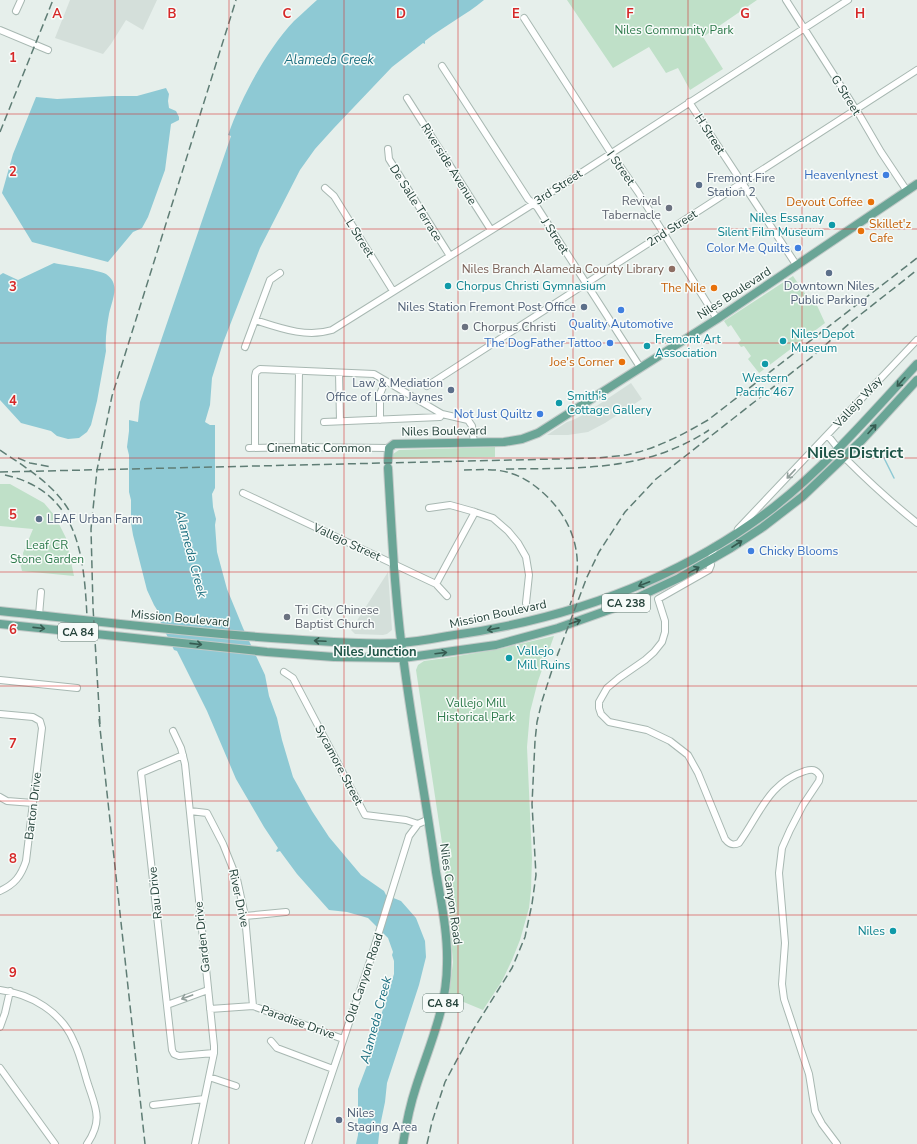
<svg xmlns="http://www.w3.org/2000/svg" width="917" height="1144" viewBox="0 0 917 1144" font-family="'Nunito Sans',sans-serif">
	<rect width="100%" height="100%" fill="#e6efeb"/>
	<!-- built -->
	<path fill="#d4dfda" d="M70,0h87l-14,30 -17,-10 -15,24 -8,10 -48,-16z
		M631,383l11,16 -37,24 -17,9 -20,3h-21l20,-13 6,-2 10,-5z
		M388,572l4,58 -5,4 -4,1 -28,-1 -4,-4z"/>
	<!-- green -->
	<path fill="#bfe0c8" d="M567,0h190l-54,37 20,32 -33,21 -12,-22 -12,5 -17,-26 -36,21z
		M793,276l17,25 3,-2 2,2 10,22 -66,50 -11,-14 3,-3 -7,-10 -3,1 -3,-4 3,-3 -10,-15 -3,2 -4,-6z
		M495,447v10l-103,2 1,-5 6,-4z
		M0,484h10l34,19 11,13 11,22 8,38 -52,-5 -2,-8 4,-1 -1,-9 10,-24 -33,-3z
		M554,636l-16,45 -8,31 -3,35 5,111 -1,32 -2,18 -9,32 -8,20 -10,21 -19,29 -34,-14 4,-34 -9,-106 -28,-186 2,-5 6,-4 22,-3 53,-9z"/>
	<!-- water -->
	<path fill="#8ec9d4" d="M317,0h167c-18,15 -40,26 -59,41v3l-2,-1 -31,24 -58,61 -19,21 -15,21 -40,78 -37,95 -11,35 -2,27 -5,17 5,3h5v63l-3,6 1,13 3,12 -1,6 2,27 10,37 16,39 22,47 4,21 8,22 5,22 11,37 19,34 17,26 32,38 23,16 2,4 15,6 15,17 9,23 1,16 -7,28 -32,98 -2,19 -5,24 -2,18h-22l2,-9v-46l11,-29 4,-19 21,-67v-13l-2,-6 1,-3 -5,-14 -20,-20 -21,-6 -18,-2 -32,-36 -17,-23 -3,1 -1,-1 2,-3 -14,-21 -28,-48 -29,-68 -30,-60 -3,-1 -15,-31v-6l-5,-8 -7,-15 -14,-55 -2,-12v-23l-2,-8v-37l-2,-8 2,-16v-11l9,2 2,-20 91,-266 -3,-1c14,-39 38,-84 66,-114 8,-7 15,-14 23,-21z
		M166,88l3,6 -1,7 1,7 7,3 3,6v3l-8,4 -6,46 -17,47 -6,11 -9,4 -25,30 -76,-20 -30,-49 11,-39 23,-57 21,2 56,-3h24z
		M54,263c10,2 45,7 52,11 15,10 6,26 3,40 -2,11 -4,25 -3,37l-9,50 -6,24 -4,7 -8,6 -11,1 -11,-3 -6,-5 -30,-8 -21,-23v-125l3,-2 15,7z"/>
	<g fill="none" stroke-linecap="round" stroke-linejoin="round">
		<!-- stream -->
		<path stroke="#8ec9d4" stroke-width="1.5" d="M882,454l12,24"/>
		<!-- minor casing -->
		<g stroke="#a8b8b2" stroke-width="8">
			<path id="minor" d="M786,0l74,116 21,36 26,39
				M16,11l5,-11
				M524,18l87,135 27,39 79,127
				M0,30l48,20
				M442,66l86,133 9,8 103,160
				M407,98l84,132
				M689,102l108,164
				M388,149l1,10 61,97
				M325,188l9,8 59,95
				M255,320c25,8 51,18 77,10l201,-126 315,-204
				M245,347l25,-67 10,-7
				M339,373l1,48
				M427,386l490,-316
				M380,420v-26l5,-12
				M324,422l116,-5 2,-3
				M827,435c7,7 12,16 19,24 23,23 46,44 71,64
				M298,447l1,-76
				M249,448l49,-1 91,1
				M255,448v-72l1,-4 4,-3 114,5 68,40 26,6 4,6 2,17
				M243,493l193,91 11,12
				M429,508l21,-3 25,7 18,6 15,13 10,12 8,14 3,18 -3,28
				M738,529l179,-189
				M715,546l-5,15 1,4 -2,5 -51,29 7,22v11l-3,10 -8,10 -9,8 -26,18 -12,10 -8,14v6l2,6 8,8 38,8 23,11 18,14 10,18 27,66c4,5 8,7 14,4 21,-29 29,-60 66,-72 7,-2 11,-2 15,5l-1,5 -16,24 -13,25 -8,18 -3,25 6,70 -3,41 2,15 25,75 6,37 7,13 15,20
				M436,584l39,-72
				M39,615l2,-23
				M284,672l9,6 72,137 41,5 12,4
				M0,680l77,8
				M0,714l33,3 7,4 2,7 -16,133c-5,15 -11,23 -26,30
				M173,731l8,17 4,16 29,282v7l-19,91
				M183,755l-42,18 31,277 2,4 5,2 35,-3
				M0,797l7,4 26,2
				M190,811l17,2 16,31 14,35 8,37 8,90
				M245,916l41,-4
				M0,990c31,4 62,22 74,52 6,12 9,26 13,39 8,26 17,38 0,63
				M167,1005l41,-15
				M210,1009l43,-3 90,33
				M0,1027l5,-14 5,-22
				M271,1041l6,7 56,21
				M0,1068l55,76
				M209,1077l27,9
				M153,1105l51,-6
				M308,1144l62,-183 39,-125 9,-12 11,-5"/>
		</g>
		<!-- major casing -->
		<g stroke="#c2cac8" stroke-width="10">
			<path id="major" d="M388,461l1,-13 5,-4 110,-2 18,-3 16,-6 179,-114 200,-135
				M388,468c4,68 7,136 17,203 9,67 22,134 31,201 5,30 12,61 11,92 0,44 -18,82 -31,123 -6,18 -10,38 -13,57
				M0,611c96,10 191,22 287,28 37,2 74,6 111,4 17,-1 34,-4 50,-7 118,-16 231,-56 326,-129 53,-42 97,-93 143,-143
				M0,624l267,28 67,5 69,1 93,-13 62,-17 59,-21 62,-29 52,-30 32,-21 39,-30 60,-57 55,-60"/>
		</g>
		<!-- minor -->
		<use href="#minor" stroke="#fff" stroke-width="6"/>
		<!-- major -->
		<use href="#major" stroke="#6aa596" stroke-width="8"/>
		<!-- rail -->
		<path stroke="#5f7d75" stroke-width="1.5" stroke-dasharray="8 4" stroke-linecap="butt" d="M0,132l53,-132
			M0,450c29,20 59,37 74,70
			M18,458l12,5 21,4
			M506,469c73,-1 139,3 203,-39
			M464,470c15,0 31,-2 46,3 11,3 22,10 31,18 35,30 45,71 29,114
			M0,472l598,-14c9,-1 19,-2 28,-3 30,-6 56,-20 82,-35l209,-162
			M5,475c73,16 79,80 82,142
			M99,719l46,425
			M100,724l-7,-117 -2,-78 6,-59 15,-74 124,-396
			M427,1144l5,-22 13,-40 28,-52 39,-62 13,-31 7,-33 4,-29 -4,-71 3,-63 2,-19 5,-21 12,-37 33,-87 12,-25 26,-40 31,-33 157,-123 38,-34 66,-52"/>
	</g>
	<!-- one-way arrows -->
	<defs><path id="oneway-shaft" d="M-6 0H5M1.5-3L5.5 0L1.5 3" fill="none" stroke-width="1.6" stroke-linecap="round" stroke-linejoin="round"/></defs>
	<g stroke="#365b51">
		<use href="#oneway-shaft" transform="translate(901 382) rotate(132)"/>
		<use href="#oneway-shaft" transform="translate(872 429) rotate(-48)"/>
		<use href="#oneway-shaft" transform="translate(737 544) rotate(-33)"/>
		<use href="#oneway-shaft" transform="translate(694 570) rotate(-29)"/>
		<use href="#oneway-shaft" transform="translate(644 584) rotate(159)"/>
		<use href="#oneway-shaft" transform="translate(575 622) rotate(-19)"/>
		<use href="#oneway-shaft" transform="translate(39 628) rotate(6)"/>
		<use href="#oneway-shaft" transform="translate(493 629) rotate(169)"/>
		<use href="#oneway-shaft" transform="translate(320 641) rotate(-177)"/>
		<use href="#oneway-shaft" transform="translate(196 644) rotate(6)"/>
		<use href="#oneway-shaft" transform="translate(441 653) rotate(-7)"/>
	</g>
	<g stroke="#92a09c">
		<use href="#oneway-shaft" transform="translate(791 474) rotate(133)"/>
		<use href="#oneway-shaft" transform="translate(187 997) rotate(160)"/>
	</g>
	<!-- grid -->
	<path fill="none" stroke="#d62828" stroke-width="1" stroke-opacity="0.55" d="M115,0v1144M229,0v1144M344,0v1144M458,0v1144M573,0v1144M688,0v1144M802,0v1144M0,114h917M0,229h917M0,343h917M0,458h917M0,572h917M0,686h917M0,801h917M0,915h917M0,1030h917"/>
	<!-- markers -->
	<g fill="#3f7fe0" stroke="#f7fbf9" stroke-width="1.5">
		<circle cx="886" cy="175" r="4"/>
		<circle cx="798" cy="248" r="4"/>
		<circle cx="621" cy="310" r="4"/>
		<circle cx="610" cy="343" r="4"/>
		<circle cx="540" cy="414" r="4"/>
		<circle cx="751" cy="551" r="4"/>
	</g>
	<g fill="#5c6f8a" stroke="#f7fbf9" stroke-width="1.5">
		<circle cx="699" cy="185" r="4"/>
		<circle cx="829" cy="273" r="4"/>
		<circle cx="584" cy="307" r="4"/>
		<circle cx="451" cy="390" r="4"/>
		<circle cx="39" cy="519" r="4"/>
		<circle cx="339" cy="1120" r="4"/>
	</g>
	<g fill="#e8710a" stroke="#f7fbf9" stroke-width="1.5">
		<circle cx="871" cy="202" r="4"/>
		<circle cx="861" cy="231" r="4"/>
		<circle cx="714" cy="288" r="4"/>
		<circle cx="622" cy="362" r="4"/>
	</g>
	<g fill="#6b7280" stroke="#f7fbf9" stroke-width="1.5">
		<circle cx="669" cy="208" r="4"/>
		<circle cx="465" cy="327" r="4"/>
		<circle cx="287" cy="617" r="4"/>
	</g>
	<g fill="#0f9aa8" stroke="#f7fbf9" stroke-width="1.5">
		<circle cx="832" cy="225" r="4"/>
		<circle cx="448" cy="286" r="4"/>
		<circle cx="783" cy="341" r="4"/>
		<circle cx="647" cy="346" r="4"/>
		<circle cx="765" cy="364" r="4"/>
		<circle cx="559" cy="403" r="4"/>
		<circle cx="509" cy="658" r="4"/>
		<circle cx="893" cy="931" r="4"/>
	</g>
	<circle fill="#8d6e63" stroke="#f7fbf9" stroke-width="1.5" cx="672" cy="269" r="4"/>
	<g text-anchor="middle" dominant-baseline="central" stroke-width="3" stroke-linejoin="round" paint-order="stroke">
		<!-- shield labels -->
		<g fill="#f7fbf9" stroke="#637a73" stroke-width="1">
			<rect x="602" y="594" width="48" height="18" rx="3"/>
			<rect x="58" y="623" width="40" height="18" rx="3"/>
			<rect x="423" y="994" width="40" height="18" rx="3"/>
		</g>
		<g font-size="11" font-weight="bold" fill="#24423a">
			<text x="626" y="603">CA 238</text>
			<text x="78" y="632">CA 84</text>
			<text x="443" y="1003">CA 84</text>
		</g>
		<!-- park labels -->
		<g font-size="12" fill="#2d7a4b" stroke="#f7fbf9">
			<text x="674" y="30">Niles Community Park</text>
			<text x="47" y="545">Leaf CR<tspan x="47" dy="14">Stone Garden</tspan></text>
			<text x="476" y="703">Vallejo Mill<tspan x="476" dy="14">Historical Park</tspan></text>
		</g>
		<!-- street labels -->
		<g font-size="12" fill="#24423a" stroke="#f7fbf9">
			<text transform="translate(846 95) rotate(58)">G Street</text>
			<text transform="translate(710 134) rotate(57)">H Street</text>
			<text transform="translate(449 164) rotate(58)">Riverside Avenue</text>
			<text transform="translate(621 168) rotate(55)">I Street</text>
			<text transform="translate(558 187) rotate(-33)">3rd Street</text>
			<text transform="translate(416 203) rotate(58)">De Salle Terrace</text>
			<text transform="translate(672 228) rotate(-33)">2nd Street</text>
			<text transform="translate(555 236) rotate(57)">J Street</text>
			<text transform="translate(360 238) rotate(58)">L Street</text>
			<text transform="translate(734 293) rotate(-33)">Niles Boulevard</text>
			<text transform="translate(858 402) rotate(-47)">Vallejo Way</text>
			<text transform="translate(444 431) rotate(-1)">Niles Boulevard</text>
			<text x="319" y="448">Cinematic Common</text>
			<text transform="translate(347 542) rotate(25)">Vallejo Street</text>
			<text transform="translate(498 614) rotate(-12)">Mission Boulevard</text>
			<text transform="translate(180 618) rotate(5)">Mission Boulevard</text>
			<text transform="translate(339 765) rotate(62)">Sycamore Street</text>
			<text transform="translate(33 806) rotate(-83)">Barton Drive</text>
			<text transform="translate(155 893) rotate(-96)">Rau Drive</text>
			<text transform="translate(451 894) rotate(82)">Niles Canyon Road</text>
			<text transform="translate(239 898) rotate(78)">River Drive</text>
			<text transform="translate(202 937) rotate(-96)">Garden Drive</text>
			<text transform="translate(364 978) rotate(-71)">Old Canyon Road</text>
			<text transform="translate(298 1022) rotate(20)">Paradise Drive</text>
		</g>
		<!-- shop labels -->
		<g font-size="12" fill="#366cbe" stroke="#f7fbf9" text-anchor="end">
			<text x="878" y="175">Heavenlynest</text>
			<text x="790" y="248">Color Me Quilts</text>
			<text x="621" y="324" text-anchor="middle">Quality Automotive</text>
			<text x="602" y="343">The DogFather Tattoo</text>
			<text x="532" y="414">Not Just Quiltz</text>
			<text x="759" y="551" text-anchor="start">Chicky Blooms</text>
		</g>
		<!-- service labels -->
		<g font-size="12" fill="#4e5e75" stroke="#f7fbf9" text-anchor="start">
			<text x="707" y="178">Fremont Fire<tspan x="707" dy="14">Station 2</tspan></text>
			<text x="829" y="286" text-anchor="middle">Downtown Niles<tspan x="829" dy="14">Public Parking</tspan></text>
			<text x="576" y="307" text-anchor="end">Niles Station Fremont Post Office</text>
			<text x="443" y="383" text-anchor="end">Law &amp; Mediation<tspan x="443" dy="14">Office of Lorna Jaynes</tspan></text>
			<text x="47" y="519">LEAF Urban Farm</text>
			<text x="347" y="1113">Niles<tspan x="347" dy="14">Staging Area</tspan></text>
		</g>
		<!-- worship labels -->
		<g font-size="12" fill="#5b616d" stroke="#f7fbf9" text-anchor="start">
			<text x="661" y="201" text-anchor="end">Revival<tspan x="661" dy="14">Tabernacle</tspan></text>
			<text x="473" y="327">Chorpus Christi</text>
			<text x="295" y="610">Tri City Chinese<tspan x="295" dy="14">Baptist Church</tspan></text>
		</g>
		<!-- food labels -->
		<g font-size="12" fill="#c56008" stroke="#f7fbf9" text-anchor="end">
			<text x="863" y="202">Devout Coffee</text>
			<text x="869" y="224" text-anchor="start">Skillet'z<tspan x="869" dy="14">Cafe</tspan></text>
			<text x="706" y="288">The Nile</text>
			<text x="614" y="362">Joe's Corner</text>
		</g>
		<!-- culture labels -->
		<g font-size="12" fill="#0d838f" stroke="#f7fbf9" text-anchor="start">
			<text x="824" y="218" text-anchor="end">Niles Essanay<tspan x="824" dy="14">Silent Film Museum</tspan></text>
			<text x="456" y="286">Chorpus Christi Gymnasium</text>
			<text x="791" y="334">Niles Depot<tspan x="791" dy="14">Museum</tspan></text>
			<text x="655" y="339">Fremont Art<tspan x="655" dy="14">Association</tspan></text>
			<text x="765" y="378" text-anchor="middle">Western<tspan x="765" dy="14">Pacific 467</tspan></text>
			<text x="567" y="396">Smith's<tspan x="567" dy="14">Cottage Gallery</tspan></text>
			<text x="517" y="651">Vallejo<tspan x="517" dy="14">Mill Ruins</tspan></text>
			<text x="885" y="931" text-anchor="end">Niles</text>
		</g>
		<!-- education labels -->
		<g font-size="12" fill="#785e54" stroke="#f7fbf9" text-anchor="end">
			<text x="664" y="269">Niles Branch Alameda County Library</text>
		</g>
		<!-- water labels -->
		<g font-size="13" font-style="italic" fill="#1c6f80" stroke="#f7fbf9">
			<text x="329" y="60">Alameda Creek</text>
			<text transform="translate(191 554) rotate(75)">Alameda Creek</text>
			<text transform="translate(376 1020) rotate(-75)">Alameda Creek</text>
		</g>
		<!-- neighbourhood labels -->
		<g font-size="13" font-weight="bold" fill="#1f5548" stroke="#f7fbf9">
			<text x="375" y="652">Niles Junction</text>
		</g>
		<!-- district labels -->
		<g font-size="16" font-weight="bold" fill="#1f5548" stroke="#f7fbf9">
			<text x="855" y="453">Niles District</text>
		</g>
	</g>
	<g font-size="13" text-anchor="middle" font-weight="bold" fill="#d62828" stroke="#f7fbf9" stroke-width="3" stroke-linejoin="round" paint-order="stroke">
		<text x="57" y="18">A</text>
		<text x="172" y="18">B</text>
		<text x="287" y="18">C</text>
		<text x="401" y="18">D</text>
		<text x="516" y="18">E</text>
		<text x="630" y="18">F</text>
		<text x="745" y="18">G</text>
		<text x="860" y="18">H</text>
		<text x="13" y="62">1</text>
		<text x="13" y="176">2</text>
		<text x="13" y="291">3</text>
		<text x="13" y="405">4</text>
		<text x="13" y="519">5</text>
		<text x="13" y="634">6</text>
		<text x="13" y="748">7</text>
		<text x="13" y="863">8</text>
		<text x="13" y="977">9</text>
	</g>
</svg>
